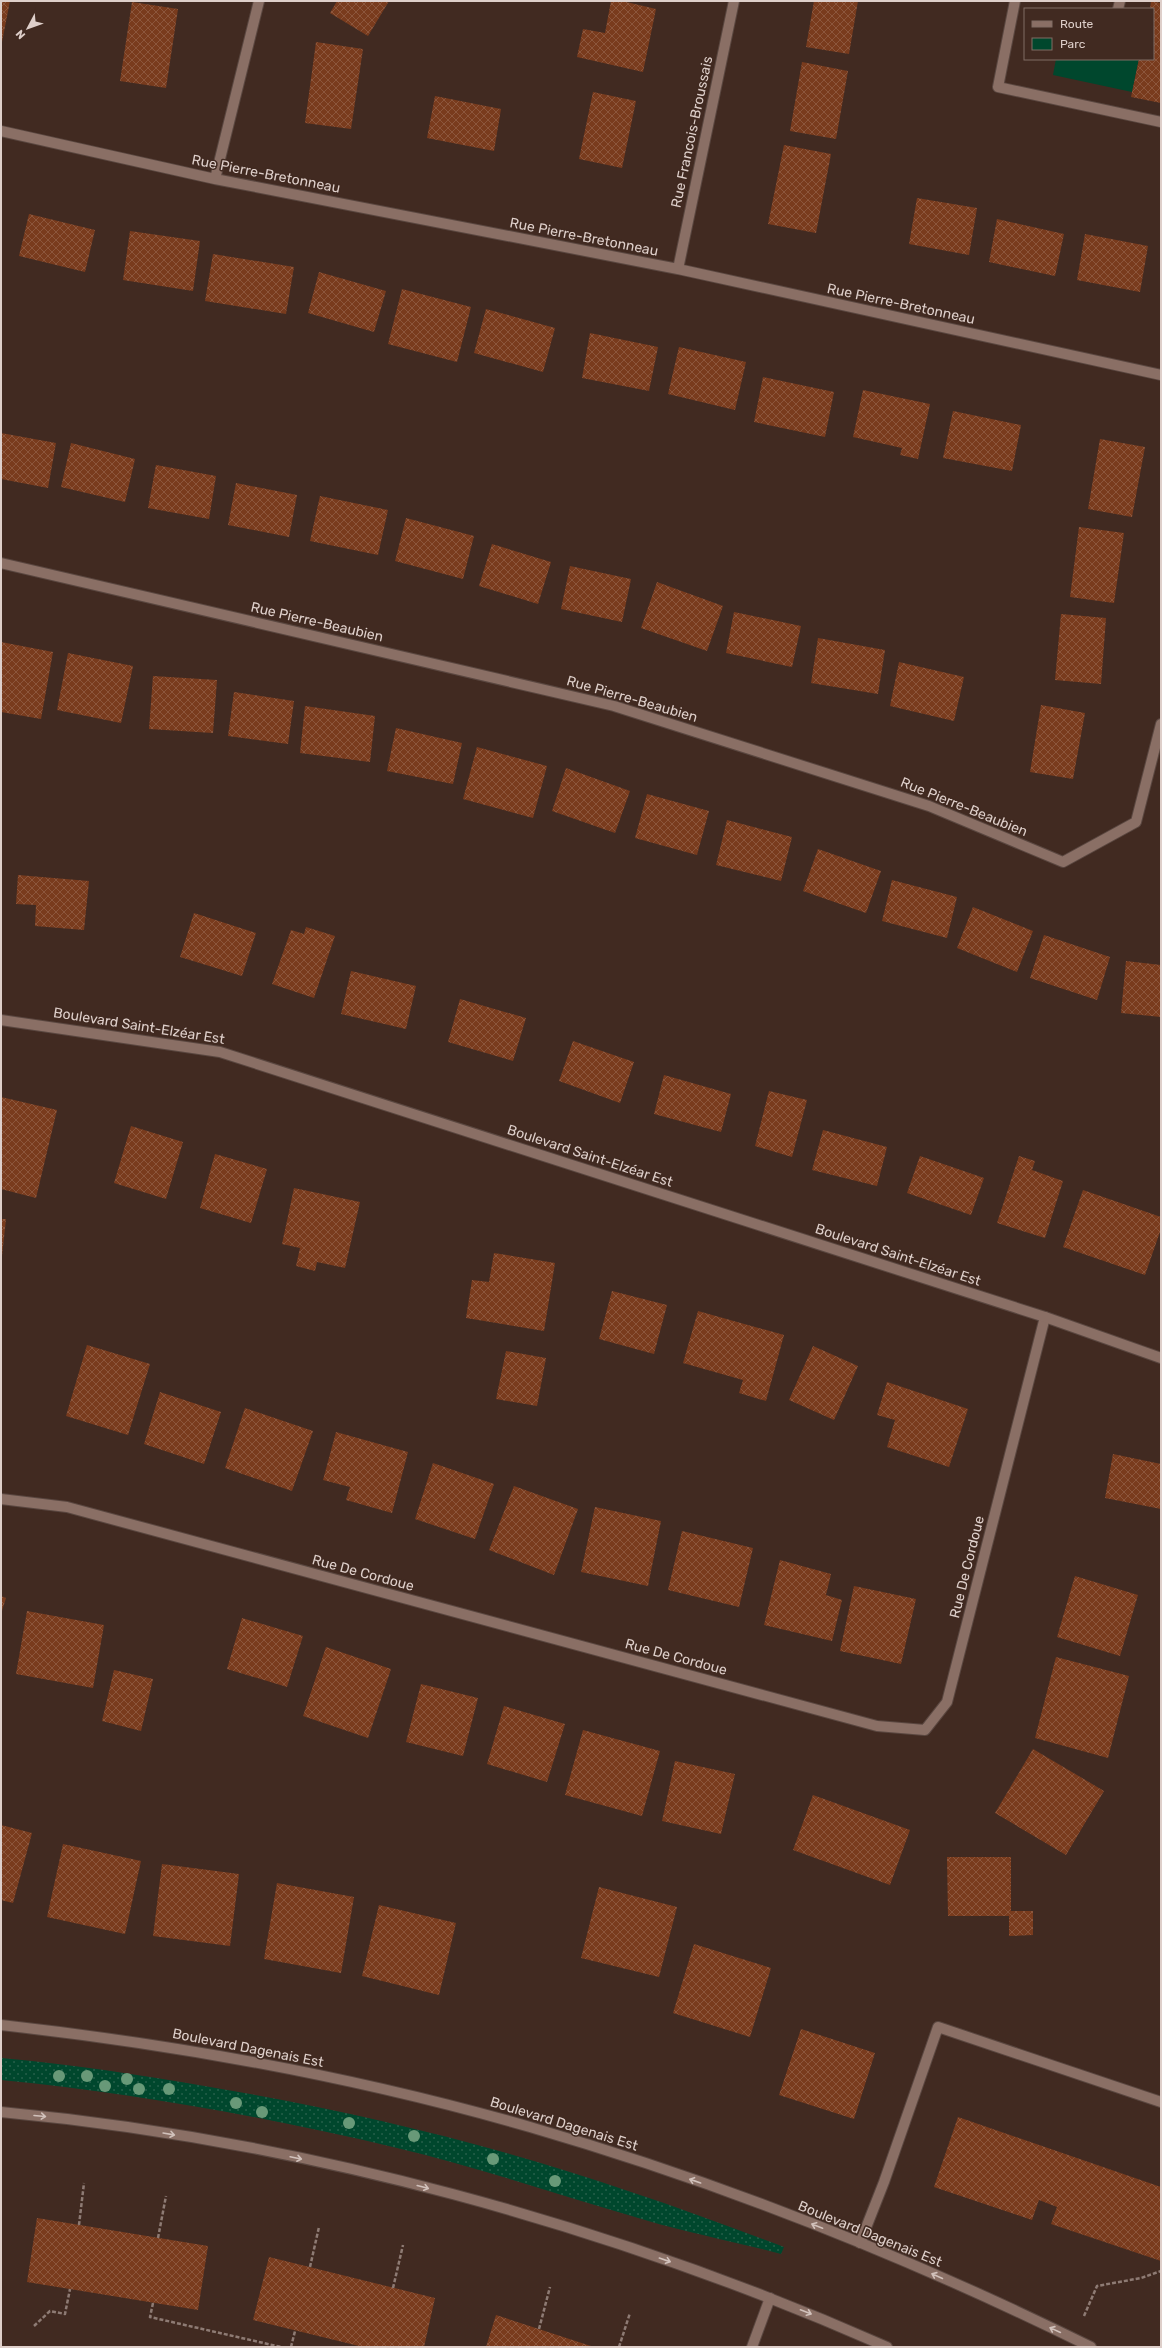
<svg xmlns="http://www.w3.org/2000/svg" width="1162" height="2348" viewBox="0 0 1162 2348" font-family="Rubik,sans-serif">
	<defs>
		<pattern id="grass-dots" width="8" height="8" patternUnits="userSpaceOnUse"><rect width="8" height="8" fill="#00472d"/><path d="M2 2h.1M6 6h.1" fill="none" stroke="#25604a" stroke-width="1.8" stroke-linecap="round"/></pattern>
		<pattern id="building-cross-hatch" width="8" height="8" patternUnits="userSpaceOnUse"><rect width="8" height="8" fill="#793b1d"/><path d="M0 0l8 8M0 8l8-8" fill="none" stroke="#8c563c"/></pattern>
	</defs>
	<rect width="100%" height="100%" fill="#412a21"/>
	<!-- grass -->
	<path fill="url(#grass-dots)" d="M1,2058c70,6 140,17 209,29 142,24 285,58 421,105 52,17 102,36 153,55l-3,7c-45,-12 -92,-21 -136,-34 -83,-24 -164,-52 -248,-72 -130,-31 -263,-55 -396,-68z"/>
	<!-- green -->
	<path fill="#00472d" d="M1056,59h83l-7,33 -79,-17z"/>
	<!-- building -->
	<path fill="url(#building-cross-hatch)" d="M1,1h9l-8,41h-1z
		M337,1h52l-21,35 -38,-23z
		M611,1h11l34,8 -13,63 -66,-15 6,-28 22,4z
		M814,1h44l-9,53 -43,-7z
		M1151,1l10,2v100l-30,-6 8,-38h14v-50h-3z
		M132,2l46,7 -12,79 -46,-7z
		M316,42l47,7 -12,80 -46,-6z
		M802,62l46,9 -12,68 -46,-8z
		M593,92l43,9 -14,67 -43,-9z
		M435,96l66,13 -7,42 -67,-13z
		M784,145l47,9 -15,79 -48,-9z
		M917,198l60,10 -8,47 -60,-11z
		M29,214l66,16 -10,42 -66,-16z
		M997,219l67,15 -9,42 -66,-14z
		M130,231l70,10 -7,50 -70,-11z
		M1085,234l63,12 -8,46 -63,-12z
		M213,254l81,13 -8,47 -81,-13z
		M319,272l67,19 -12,41 -66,-19z
		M402,289l69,18 -14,55 -69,-18z
		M486,309l69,19 -12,44 -69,-19z
		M590,333l68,14 -9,44 -67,-13z
		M679,347l67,15 -11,48 -67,-16z
		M763,377l71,15 -9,45 -71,-15z
		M863,390l67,14 -12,55 -18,-4 2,-7 -49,-11z
		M953,411l68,14 -9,46 -69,-13z
		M1,433l55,10 -8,45 -47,-9z
		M1100,439l45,8 -13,70 -44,-8z
		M71,443l64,16 -10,43 -64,-15z
		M156,465l60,11 -7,43 -61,-11z
		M236,483l61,12 -8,42 -61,-12z
		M320,496l68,14 -10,45 -68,-14z
		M406,518l68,18 -11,43 -68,-18z
		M1079,527l45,6 -10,70 -44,-6z
		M492,544l59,18 -13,42 -59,-18z
		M570,566l61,13 -9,43 -61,-13z
		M657,582l66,24 -16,45 -66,-23z
		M734,612l67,14 -9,41 -66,-14z
		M1061,614l45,4 -5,66 -46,-4z
		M818,638l67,12 -7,44 -67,-11z
		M1,642l52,10 -12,67 -40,-7z
		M68,653l65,13 -12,57 -64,-13z
		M899,662l65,15 -10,44 -64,-15z
		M153,676l64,4 -4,53 -64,-4z
		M234,692l60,9 -6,43 -60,-8z
		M1041,705l44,8 -12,66 -43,-7z
		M305,706l70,10 -5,46 -70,-9z
		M396,728l66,15 -9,41 -66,-13z
		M477,747l70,19 -14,52 -70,-19z
		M566,768l64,23 -15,42 -63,-22z
		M647,794l62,17 -12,44 -62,-17z
		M727,820l65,17 -11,44 -65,-16z
		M818,849l63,22 -15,42 -63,-22z
		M18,875l71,6 -5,49 -49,-4 1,-21 -20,-1z
		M892,880l65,17 -10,41 -65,-17z
		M973,907l60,24 -16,41 -60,-24z
		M194,913l62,20 -14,43 -62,-19z
		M306,927l29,9 -21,62 -42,-14 19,-54 13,4z
		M1044,935l66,22 -13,43 -67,-22z
		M1126,961l35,4v52l-40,-4z
		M351,971l65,15 -10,43 -65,-15z
		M460,999l66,19 -13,43 -65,-19z
		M573,1041l61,21 -14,41 -61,-22z
		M664,1075l67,19 -10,38 -67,-18z
		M769,1091l38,9 -15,57 -37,-11z
		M1,1097l56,13 -21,88 -35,-9z
		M131,1126l52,16 -17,57 -52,-16z
		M823,1130l64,17 -10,39 -65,-16z
		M215,1154l52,15 -16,54 -51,-15z
		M920,1156l64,22 -13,37 -64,-22z
		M1019,1156l16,5 -3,9 31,11 -18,57 -48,-15z
		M294,1188l66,14 -15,66 -28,-6 -2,9 -19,-5 4,-18 -18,-4z
		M1083,1190l78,27v12l-16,46 -82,-28z
		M1,1219h5l-4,37h-1z
		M494,1253l61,10 -11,68 -78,-13 6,-38 17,2z
		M612,1291l55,14 -13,49 -55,-15z
		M698,1311l86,24 -18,66 -27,-8 4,-13 -60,-17z
		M87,1345l63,19 -22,71 -62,-19z
		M813,1346l45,20 -24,54 -45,-20z
		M506,1351l40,7 -9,48 -41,-7z
		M887,1382l81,27 -19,58 -62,-20 8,-27 -18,-5z
		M160,1392l61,20 -17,52 -60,-20z
		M245,1408l68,23 -21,60 -67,-23z
		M336,1432l72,20 -16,61 -46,-13 4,-13 -27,-7z
		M1113,1454l48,10v45l-56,-11z
		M433,1463l61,21 -19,55 -60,-20z
		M514,1486l64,23 -24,66 -65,-25z
		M595,1507l66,14 -13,65 -67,-14z
		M682,1531l71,17 -14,59 -71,-17z
		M780,1560l51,14 -5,21 16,5 -10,41 -68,-16z
		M1075,1576l63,19 -18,61 -63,-19z
		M854,1586l62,13 -15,65 -61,-13z
		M1,1596l5,2 -5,16z
		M27,1611l77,14 -11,63 -77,-14z
		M242,1618l61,18 -16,51 -60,-18z
		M326,1647l65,22 -23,69 -65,-22z
		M1056,1657l73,19 -21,82 -73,-20z
		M114,1670l39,9 -12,52 -39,-10z
		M421,1684l57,14 -15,58 -57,-14z
		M504,1706l61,18 -18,58 -60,-18z
		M583,1730l77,21 -18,65 -77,-21z
		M1033,1749l71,42 -38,64 -71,-42z
		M675,1761l60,13 -14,60 -59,-13z
		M813,1795l97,35 -20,55 -97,-35z
		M1,1825l31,8 -19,70 -12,-3z
		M63,1844l78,17 -16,73 -78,-17z
		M947,1857h64v54h22v24l-24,1v-20h-61z
		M162,1864l77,10 -9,72 -77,-10z
		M277,1883l77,14 -13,76 -77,-14z
		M599,1887l78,20 -18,70 -78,-19z
		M379,1905l77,18 -17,72 -77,-19z
		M694,1944l77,24 -21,69 -77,-24z
		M801,2029l74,24 -21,66 -75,-24z
		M958,2117l203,70v74l-110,-37 6,-17 -18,-7 -7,20 -98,-33z
		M37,2218l171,28 -10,64 -171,-28z
		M269,2257l166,41 -11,49h-61l-110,-27z
		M496,2315l98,32h-108z"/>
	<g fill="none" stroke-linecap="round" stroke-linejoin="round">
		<!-- service casing -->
		<g stroke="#5a4740" stroke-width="12">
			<path id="service" d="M1015,1l-17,86 163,35
				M1118,9l2,-8
				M860,2243l24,-61 54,-155 223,75"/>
		</g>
		<!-- minor casing -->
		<g stroke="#5a4740" stroke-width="12">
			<path id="minor" d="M1,131l214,48 463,90 483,106
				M215,179l44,-178
				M678,269l56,-268
				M1,563l613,143 315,100 134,56 73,-40 25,-98
				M1,1499l66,8 810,219 48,4 22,-28 98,-385
				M752,2347l18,-49"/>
		</g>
		<!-- tertiary casing -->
		<g stroke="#5a4740" stroke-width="12">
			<path id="tertiary" d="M1,1020l219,32 825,265 116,41"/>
		</g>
		<!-- secondary casing -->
		<g stroke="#5a4740" stroke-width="12">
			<path id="secondary" d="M1,2025c179,20 356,52 529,102 193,56 381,131 561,220
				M1,2112c301,28 610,113 886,235"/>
		</g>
		<!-- path -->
		<path stroke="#8e7b74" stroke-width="2.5" stroke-dasharray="4 2" stroke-linecap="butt" d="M79,2225l5,-42
			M158,2238l8,-42
			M310,2267l9,-40
			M393,2288l10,-43
			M153,2303l-3,14 131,30
			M1084,2316l13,-30 44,-8 20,-7
			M34,2326l16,-15 15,3 5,-25
			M539,2329l11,-42
			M291,2347l4,-16
			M619,2347l11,-34"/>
		<!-- service -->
		<use href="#service" stroke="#8a6f65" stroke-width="10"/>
		<!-- minor -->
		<use href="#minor" stroke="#8a6f65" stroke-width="10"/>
		<!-- tertiary -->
		<use href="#tertiary" stroke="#8a6f65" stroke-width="10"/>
		<!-- secondary -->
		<use href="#secondary" stroke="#8a6f65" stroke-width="10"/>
	</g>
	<!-- trees -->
	<g fill="#689978">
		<circle cx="59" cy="2076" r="6"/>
		<circle cx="87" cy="2076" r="6"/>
		<circle cx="127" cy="2079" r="6"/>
		<circle cx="105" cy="2086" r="6"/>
		<circle cx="139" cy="2089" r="6"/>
		<circle cx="169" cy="2089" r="6"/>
		<circle cx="236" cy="2103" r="6"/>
		<circle cx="262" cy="2112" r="6"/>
		<circle cx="349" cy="2123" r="6"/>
		<circle cx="414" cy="2136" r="6"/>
		<circle cx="493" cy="2159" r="6"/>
		<circle cx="555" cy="2181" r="6"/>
	</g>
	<!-- one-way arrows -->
	<defs><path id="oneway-shaft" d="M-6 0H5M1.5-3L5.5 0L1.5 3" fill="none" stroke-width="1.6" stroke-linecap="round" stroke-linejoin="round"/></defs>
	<g stroke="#d1c1bb">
		<use href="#oneway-shaft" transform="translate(40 2116) rotate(5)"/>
		<use href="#oneway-shaft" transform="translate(169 2134) rotate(10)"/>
		<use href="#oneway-shaft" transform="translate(296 2158) rotate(12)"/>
		<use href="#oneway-shaft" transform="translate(695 2181) rotate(-161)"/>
		<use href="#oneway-shaft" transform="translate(423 2187) rotate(15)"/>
		<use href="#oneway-shaft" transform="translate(817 2226) rotate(-159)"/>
		<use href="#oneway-shaft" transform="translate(665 2260) rotate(19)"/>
		<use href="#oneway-shaft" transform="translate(937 2276) rotate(-156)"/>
		<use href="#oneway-shaft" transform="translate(806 2312) rotate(21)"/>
		<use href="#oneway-shaft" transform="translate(1055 2330) rotate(-155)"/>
	</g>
	<g text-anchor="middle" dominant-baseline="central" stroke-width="3" stroke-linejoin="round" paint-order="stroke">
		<!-- street labels -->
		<g font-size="14" fill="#decfca" stroke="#412a21">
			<text transform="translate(692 132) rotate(-78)">Rue Francois-Broussais</text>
			<text transform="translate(266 174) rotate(11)">Rue Pierre-Bretonneau</text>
			<text transform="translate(584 237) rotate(11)">Rue Pierre-Bretonneau</text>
			<text transform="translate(901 304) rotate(12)">Rue Pierre-Bretonneau</text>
			<text transform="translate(317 622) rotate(13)">Rue Pierre-Beaubien</text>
			<text transform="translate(632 699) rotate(16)">Rue Pierre-Beaubien</text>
			<text transform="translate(964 807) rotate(22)">Rue Pierre-Beaubien</text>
			<text transform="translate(139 1026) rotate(9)">Boulevard Saint-Elzéar Est</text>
			<text transform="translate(590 1156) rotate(18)">Boulevard Saint-Elzéar Est</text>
			<text transform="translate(898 1255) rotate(18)">Boulevard Saint-Elzéar Est</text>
			<text transform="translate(967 1567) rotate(-76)">Rue De Cordoue</text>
			<text transform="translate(363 1573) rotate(15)">Rue De Cordoue</text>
			<text transform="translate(676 1657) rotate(15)">Rue De Cordoue</text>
			<text transform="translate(248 2048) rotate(11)">Boulevard Dagenais Est</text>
			<text transform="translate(564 2124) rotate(17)">Boulevard Dagenais Est</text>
			<text transform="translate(870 2234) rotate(22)">Boulevard Dagenais Est</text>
		</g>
	</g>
	<!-- border -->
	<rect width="1162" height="2348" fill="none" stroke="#decfca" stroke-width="4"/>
	<!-- legend -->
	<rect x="1024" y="8" width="130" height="52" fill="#412a21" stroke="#806c65"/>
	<rect x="1032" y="21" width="20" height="6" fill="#8a6f65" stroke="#806c65"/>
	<text x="1060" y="28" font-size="12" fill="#decfca">Route</text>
	<rect x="1032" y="38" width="20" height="12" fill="#00472d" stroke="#806c65"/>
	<text x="1060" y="48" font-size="12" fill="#decfca">Parc</text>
	<!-- north arrow -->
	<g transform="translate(28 28) rotate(229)" stroke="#412a21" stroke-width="3" paint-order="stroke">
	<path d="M0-3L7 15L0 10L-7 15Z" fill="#decfca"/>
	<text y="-6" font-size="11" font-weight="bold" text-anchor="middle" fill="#decfca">N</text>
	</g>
</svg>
